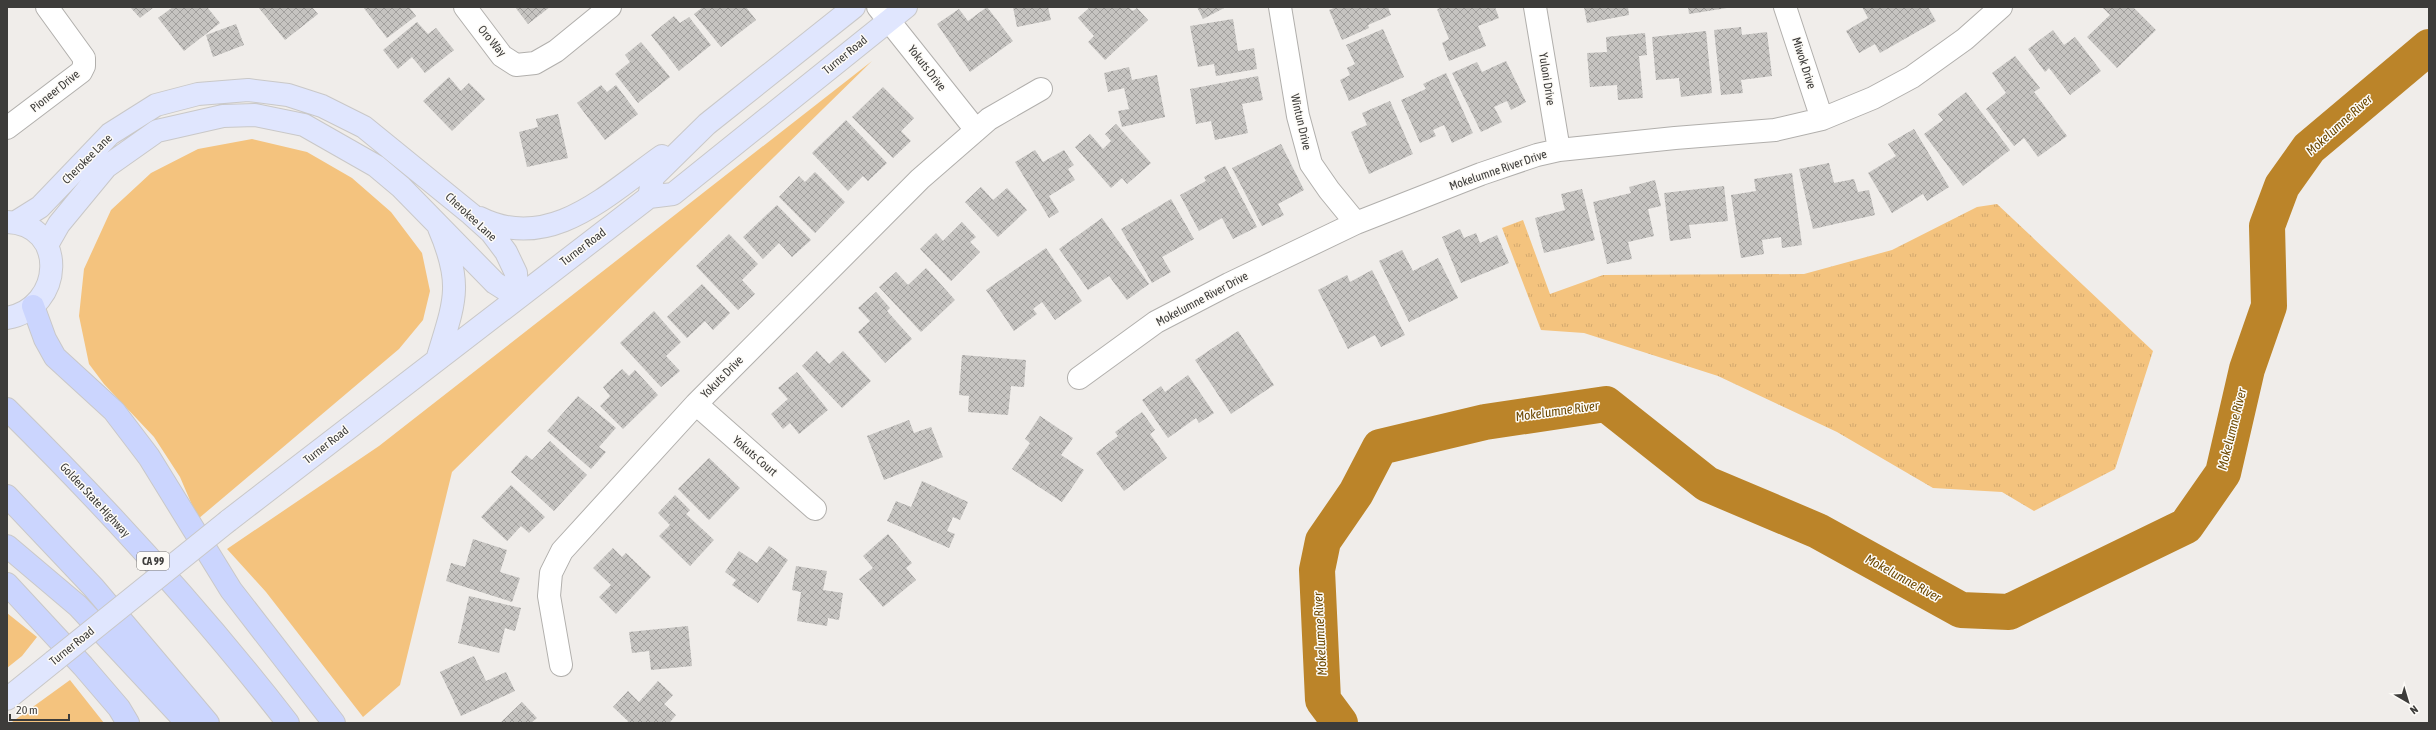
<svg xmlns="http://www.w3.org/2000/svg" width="2436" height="730" viewBox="0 0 2436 730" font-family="'Asap Condensed',sans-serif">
	<defs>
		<pattern id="park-tufts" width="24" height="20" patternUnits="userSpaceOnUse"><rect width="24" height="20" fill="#f4c37e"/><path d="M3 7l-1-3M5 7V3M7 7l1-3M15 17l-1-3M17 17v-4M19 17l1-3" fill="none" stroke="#d2a86e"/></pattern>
		<pattern id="building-cross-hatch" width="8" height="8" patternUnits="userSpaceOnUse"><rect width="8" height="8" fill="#c6c4c1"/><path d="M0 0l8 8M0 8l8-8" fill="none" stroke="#a2a09e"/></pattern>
	</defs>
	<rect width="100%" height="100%" fill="#f0edea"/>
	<!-- grass -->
	<path fill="#f4c37e" d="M872,61l-420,411 -52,213 -37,32 -97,-125 -39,-43 152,-103z
		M252,139l55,13 45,26 39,34 31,41 8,38 -7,29 -24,29 -201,170 -18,-42 -26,-40 -50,-53 -15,-20 -10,-48 5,-47 27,-59 40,-37 47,-24z
		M7,613l30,24 -15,19 -15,12z
		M70,680l34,43h-94l2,-1z"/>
	<!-- park -->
	<path fill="url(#park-tufts)" d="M1997,204l156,147 -38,118 -81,42 -32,-19 -69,-4 -96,-56 -119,-56 -134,-43 -43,-3 -39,-102 21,-8 27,74 53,-19 201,-1 88,-24 85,-43z"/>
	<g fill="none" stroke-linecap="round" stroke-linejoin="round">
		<!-- river -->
		<path stroke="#bb8429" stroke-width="36" d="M1340,723l-17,-23 -6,-130 6,-29 33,-48 24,-46 105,-25 121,-18 101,80 111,47 143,79 48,2 177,-86 37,-53 24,-104 22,-63 -2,-80 15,-40 27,-38 120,-101"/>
	</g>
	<!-- building -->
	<path fill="url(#building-cross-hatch)" d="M130,7h24l-14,11z
		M173,7h34l13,16 -36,28 -26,-33z
		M258,7h54l6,7 -33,26z
		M363,7h46l7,9 -29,22z
		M515,7h35l-22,17z
		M703,7h43l10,13 -35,27 -27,-33z
		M987,7l26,34 -43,31 -33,-48 22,-15 9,12z
		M1013,7h35l3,13 -34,7z
		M1090,7h38l5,4 4,-3 11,12 -43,40 -17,-18 6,-6 -16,-18z
		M1197,7h29l-23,12z
		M1336,7h52l3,8 -23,10 1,3 -27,12 -13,-30z
		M1443,7h52l4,11 -21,8 8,20 -37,15 -7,-18 7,-4 -12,-30z
		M1584,7h44l1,8 -42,8z
		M1688,7h39v1l-38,6z
		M1862,7h66l8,14 -56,32 -5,-9 -16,9 -13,-22 22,-13z
		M2102,7h31l23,23 -39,38 -30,-31 23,-22z
		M674,16l6,7 9,-6 22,28 -32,26 -28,-36z
		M1233,19l5,32 16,-3 3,21 -41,7 -2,-12 -16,3 -8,-41z
		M417,22l11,12 8,-6 18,22 -29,23 -13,-16 -14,12 -15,-19z
		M236,24l8,21 -31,12 -7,-22z
		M1741,27l1,8 25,-3 5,44 -31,4 2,13 -22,2 -7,-65z
		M1383,29l21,48 -55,24 -9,-21 10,-5 -3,-7 8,-4 -9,-19z
		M2053,30l11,15 11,-8 26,34 -31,24 -21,-27 -4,4 -17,-23z
		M1706,31l6,62 -31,4 -2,-19 -23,2 -4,-43z
		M1645,33l2,22 -8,1 4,42 -25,2 -1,-15 -27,2 -3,-34 20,-1 -1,-15z
		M641,42l29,35 -32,26 -23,-29 15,-12 -5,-7z
		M2015,56l25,32 -6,4 33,44 -29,21 -14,-19 -10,8 -28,-37 20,-16 -14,-20z
		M1506,61l20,41 -15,8 -4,-9 -13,6 8,15 -21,10 -29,-59 25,-11 5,10z
		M1129,67l3,13 25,-5 8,42 -43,10 -4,-16 11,-2 -5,-21 -16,4 -4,-19z
		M1446,73l27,60 -21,10 -8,-18 -11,5 3,6 -16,7 -19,-43 25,-11 -3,-5z
		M1258,76l5,24 -21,4 6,29 -33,7 -4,-19 -15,3 -6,-35z
		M449,77l12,14 8,-8 16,16 -33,32 -29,-30z
		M601,85l6,7 9,-7 22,29 -33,26 -28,-37z
		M883,87l31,31 -13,13 10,10 -18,17 -41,-41z
		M1966,92l44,58 -47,36 -39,-52 19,-14 -5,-6z
		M1390,101l23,53 -44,20 -18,-42 16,-7 -5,-12z
		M558,114l10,44 -41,9 -8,-35 19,-5 -2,-8z
		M846,120l41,43 -19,18 -5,-5 -15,15 -36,-38z
		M1116,124l35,39 -24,21 -5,-6 -11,10 -36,-41 15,-13 13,15 8,-8 -6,-7z
		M1914,129l35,58 -22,14 -4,-7 -31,19 -24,-40 28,-17 -8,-12z
		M1281,144l23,46 -26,14 6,11 -22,11 -30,-58z
		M1035,150l8,12 21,-12 10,15 -6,4 7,11 -26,16 10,16 -10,6 -34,-56z
		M1829,163l5,20 20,-4 4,13 11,-2 6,25 -62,14 -14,-60z
		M1225,166l32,61 -24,12 -11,-21 -23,13 -19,-36 26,-14 -2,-4z
		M815,172l30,30 -30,31 -36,-36 20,-21 6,6z
		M1792,173l10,72 -20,3 -1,-11 -19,3 2,14 -23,4 -10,-63 25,-4 -2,-12z
		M1655,180l6,26 -13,3 6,27 -26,6 4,17 -25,5 -14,-62 38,-9 -2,-6z
		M1724,186l4,35 -39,4 2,13 -21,3 -6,-48z
		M981,187l12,13 14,-12 20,22 -29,27 -33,-35z
		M1582,189l13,51 -51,13 -9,-35 30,-8 -4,-16z
		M1171,199l23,40 -32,18 9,15 -19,11 -31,-54z
		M777,205l34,35 -19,17 -13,-14 -16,16 -20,-22z
		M1102,218l47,66 -22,16 -18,-24 -21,14 -29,-41z
		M962,222l14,15 -6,5 10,10 -29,29 -31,-32 16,-16 7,8z
		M1460,229l4,9 12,-5 4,10 17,-8 12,28 -48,20 -19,-46z
		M729,234l29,30 -16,16 13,14 -17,16 -42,-44z
		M1046,248l36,53 -27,19 -13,-18 -9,7 4,5 -23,17 -28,-41z
		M1402,250l11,21 25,-13 20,40 -49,24 -30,-61z
		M926,268l29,32 -34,32 -42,-45 17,-15 12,13z
		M1372,270l33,65 -24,12 -6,-12 -27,14 -30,-59 29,-15 3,7z
		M702,284l28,29 -17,17 -8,-9 -18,17 -20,-21z
		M876,292l14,16 -3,3 25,28 -27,24 -27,-31 12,-11 -12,-13z
		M654,311l27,31 -15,14 14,15 -19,16 -41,-44z
		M1238,331l36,54 -43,29 -36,-54z
		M817,351l12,13 14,-13 28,30 -29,27 -40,-42z
		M962,355l64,5 -2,27 -13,-1 -3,29 -40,-3 1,-16 -10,-1z
		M622,369l7,7 6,-6 23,25 -35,34 -23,-23 10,-10 -7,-9z
		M797,372l31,38 -29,24 -9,-11 -7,6 -12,-15 17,-15 -10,-11z
		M1188,375l26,38 -15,10 -3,-5 -28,20 -26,-38 19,-14 4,6z
		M578,396l38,32 -17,19 7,5 -15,17 -44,-38z
		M1142,412l13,18 -5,4 17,24 -43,33 -28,-38 22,-17 -3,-4z
		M1040,416l33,22 -12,17 23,15 -22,32 -50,-33 18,-26 -5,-4z
		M909,420l5,13 17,-6 12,30 -59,23 -17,-44z
		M550,441l37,34 -33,36 -43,-39 15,-17 6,5z
		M709,458l31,30 -31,32 -31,-31z
		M922,481l46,21 -8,18 -7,-3 -6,14 8,3 -6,14 -62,-27 9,-20 15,6z
		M511,485l34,32 -16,16 -8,-7 -14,15 -26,-24z
		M675,495l15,15 -4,4 28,26 -24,26 -31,-30 11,-11 -12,-12z
		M888,534l24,29 -6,5 10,12 -33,27 -24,-28 14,-11 -10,-12z
		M473,539l34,11 -7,22 20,6 -8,24 -66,-21 5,-18 14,4z
		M769,546l19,14 -30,43 -26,-18 4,-5 -11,-8 14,-21 18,12z
		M613,548l9,9 4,-4 25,24 -35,37 -17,-17 12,-12 -18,-17z
		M796,566l31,5 -4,19 20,3 -4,27 -11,-2 -1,8 -30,-5 4,-29 -9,-2z
		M469,596l52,12 -6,23 -10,-3 -6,25 -41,-10z
		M688,626l4,40 -41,4 -2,-19 -17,2 -3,-21z
		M474,656l12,25 20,-9 9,19 -54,25 -21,-44z
		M658,681l15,14 -9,9 12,11 -7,8h-42l1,-2 -15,-14 15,-16 11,11z
		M522,702l15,16 -6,5h-31z"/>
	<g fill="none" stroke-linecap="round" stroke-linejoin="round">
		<!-- minor casing -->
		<g stroke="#b1afac" stroke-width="24">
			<path id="minor" d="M465,7l37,49 14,9 19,-2 21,-12 54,-44
				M878,7l98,123
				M1280,7l18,109 13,48 18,26 27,33
				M1535,7l24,143
				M1785,7l37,112
				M7,128l74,-56 3,-6v-8l-37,-51
				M1079,378l77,-56 73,-38 127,-61 125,-49 56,-19 22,-5 116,-12 100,-8 47,-11 51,-21 39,-21 53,-38 36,-32
				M696,404l119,105
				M561,665l-12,-69 2,-23 11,-22 134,-147 224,-225 69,-60 52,-30"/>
		</g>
		<!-- major casing -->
		<g stroke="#c9c8c8" stroke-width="24">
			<path id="major" d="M649,197l4,-20 54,-53 147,-117
				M480,218c70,35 128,-24 182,-62
				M7,222c61,2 57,86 0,96
				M16,222l24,-15 70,-73 46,-29 42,-11 50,-4 40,5 34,11 42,21 107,87 20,18 15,20 10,21 1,24
				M47,245l12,-21 47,-57 51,-36 66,-15 32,-1 49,10 72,41 25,21 94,96 22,14
				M437,360c17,-57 27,-74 2,-132
				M228,521l421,-324 24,-3 233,-187
				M7,699l47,-38"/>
		</g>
		<!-- highway casing -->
		<g stroke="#c9c8c8" stroke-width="24">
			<path id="highway" d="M33,306l12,33 10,18 59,54 35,46 82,133 103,133
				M7,409c100,99 195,203 281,314
				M7,496l87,92 114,135
				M7,546l71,60 109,117
				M7,584l76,82 36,42 9,15"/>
		</g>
		<!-- minor -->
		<use href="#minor" stroke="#fff" stroke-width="22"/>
		<!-- major -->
		<use href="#major" stroke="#e0e6fe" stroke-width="22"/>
		<!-- highway -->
		<use href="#highway" stroke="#cbd5fe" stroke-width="22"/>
		<!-- major-bridge casing -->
		<g stroke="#c9c8c8" stroke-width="24" stroke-linecap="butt">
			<path id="major-bridge" d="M54,661l174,-140"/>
		</g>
		<!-- major-bridge -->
		<use href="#major-bridge" stroke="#e0e6fe" stroke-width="22"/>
	</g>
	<g text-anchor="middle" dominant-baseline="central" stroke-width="3" stroke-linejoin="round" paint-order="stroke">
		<!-- shield labels -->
		<rect fill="#fdfbf7" stroke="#777573" stroke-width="1" x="137" y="552" width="32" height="18" rx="3"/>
		<g font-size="11" font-weight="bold" fill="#3d3c3a">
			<text x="153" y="561">CA 99</text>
		</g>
		<!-- street labels -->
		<g font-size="12" fill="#3d3c3a" stroke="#fdfbf7">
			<text transform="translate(492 41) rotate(50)">Oro Way</text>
			<text transform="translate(845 55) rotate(-39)">Turner Road</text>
			<text transform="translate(1804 63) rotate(72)">Miwok Drive</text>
			<text transform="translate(927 68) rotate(52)">Yokuts Drive</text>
			<text transform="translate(1547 79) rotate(81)">Yuloni Drive</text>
			<text transform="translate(55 91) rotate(-39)">Pioneer Drive</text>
			<text transform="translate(1301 122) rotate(77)">Wintun Drive</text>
			<text transform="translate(87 159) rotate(-45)">Cherokee Lane</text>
			<text transform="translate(1498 170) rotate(-19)">Mokelumne River Drive</text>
			<text transform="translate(471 217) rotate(43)">Cherokee Lane</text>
			<text transform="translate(583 247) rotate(-37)">Turner Road</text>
			<text transform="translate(1202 299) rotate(-28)">Mokelumne River Drive</text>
			<text transform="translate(722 377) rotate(-45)">Yokuts Drive</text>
			<text transform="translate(326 445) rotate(-38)">Turner Road</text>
			<text transform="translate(755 456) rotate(41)">Yokuts Court</text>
			<text transform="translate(95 500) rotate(47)">Golden State Highway</text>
			<text transform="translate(72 646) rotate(-39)">Turner Road</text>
		</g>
		<!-- water labels -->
		<g font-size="13" font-style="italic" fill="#6d4800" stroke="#fdfbf7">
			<text transform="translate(2339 125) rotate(-42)">Mokelumne River</text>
			<text transform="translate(1557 411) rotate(-8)">Mokelumne River</text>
			<text transform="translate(2232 429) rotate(-76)">Mokelumne River</text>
			<text transform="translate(1903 578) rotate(29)">Mokelumne River</text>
			<text transform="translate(1320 634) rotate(-93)">Mokelumne River</text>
		</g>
	</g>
	<!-- border -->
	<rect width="2436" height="730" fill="none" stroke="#3d3c3a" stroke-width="16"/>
	<!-- north arrow -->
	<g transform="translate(2408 702) rotate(142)" stroke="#fdfbf7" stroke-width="3" paint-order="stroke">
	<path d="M0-3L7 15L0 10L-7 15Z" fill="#3d3c3a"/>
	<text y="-6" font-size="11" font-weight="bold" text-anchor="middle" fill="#3d3c3a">N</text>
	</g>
	<!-- scale -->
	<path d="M10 714v6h59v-6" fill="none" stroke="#3d3c3a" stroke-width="2"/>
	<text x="16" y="714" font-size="12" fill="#3d3c3a" stroke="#fdfbf7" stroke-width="3" paint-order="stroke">20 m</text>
</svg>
